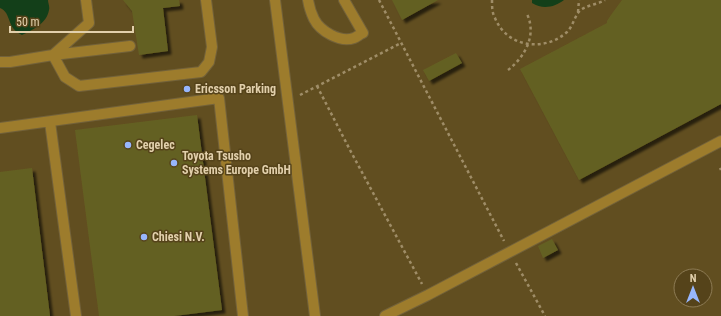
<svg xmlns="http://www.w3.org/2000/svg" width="721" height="316" viewBox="0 0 721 316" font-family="'Roboto Condensed',sans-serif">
	<defs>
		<filter id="shadow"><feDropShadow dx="3.5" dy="3.5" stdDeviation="1" flood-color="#0009"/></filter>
	</defs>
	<rect width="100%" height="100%" fill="#55431a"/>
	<!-- built -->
	<path fill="#614e20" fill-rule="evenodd" d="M0,0h721v316h-721zM681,276h24v24h-24z"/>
	<!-- water -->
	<path fill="#133f19" d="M0,0h48c0,3 2,7 1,10 -2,13 -16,20 -27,25 -16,-7 -10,-22 -22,-27z
		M532,0h32c-9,7 -21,10 -32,3z"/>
	<!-- building -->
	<path fill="#646022" filter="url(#shadow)" d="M123,0h56l1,6 -17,2 5,43 -29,4 -7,-44z
		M392,0h46l-36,20z
		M622,0h99v104l-142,76 -59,-111 87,-46v-2l4,-6z
		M456,53l6,10 -33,18 -6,-11z
		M197,115l25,195 -48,6h-75l-24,-186z
		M32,168l18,148h-50v-144z
		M552,239l6,11 -15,8 -5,-12z"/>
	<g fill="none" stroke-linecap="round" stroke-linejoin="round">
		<!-- minor casing -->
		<g stroke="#73623a" stroke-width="12">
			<path id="minor" d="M275,0l40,316
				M308,0c1,6 3,13 6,19 6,12 26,24 40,19 3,-1 6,-4 9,-5l-19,-33
				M130,46l-77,9 12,22 14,9 122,-14 8,-10 3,-15 -6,-47
				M0,62h10l43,-7 36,-32 -3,-23
				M50,122l26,194
				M0,128l219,-30 24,218
				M385,316l43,-21 293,-154"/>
		</g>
		<!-- path -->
		<path stroke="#9f8d67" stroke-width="2.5" stroke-dasharray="3 3" stroke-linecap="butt" d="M379,0l125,241
			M492,0c0,6 0,13 3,18 12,30 50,34 72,14 7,-7 8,-19 15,-23 7,-4 16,-5 23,-9
			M578,12l1,-12
			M508,70c17,-13 29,-35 19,-56
			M317,86l33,64 72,134
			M300,95l101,-52
			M720,168l1,2
			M516,263l29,53"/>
		<!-- minor -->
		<use href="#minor" stroke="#9d7c2c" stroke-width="10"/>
	</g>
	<!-- markers -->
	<g fill="#97b6fd" stroke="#55431a" stroke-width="1.5">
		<circle cx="187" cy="89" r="4"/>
		<circle cx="128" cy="145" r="4"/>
		<circle cx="174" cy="163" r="4"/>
		<circle cx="144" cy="237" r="4"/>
	</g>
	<g text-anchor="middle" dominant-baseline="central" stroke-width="3" stroke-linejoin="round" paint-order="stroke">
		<!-- poi labels -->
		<g font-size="12" font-weight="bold" fill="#e2d0ac" stroke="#55431a" text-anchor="start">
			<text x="195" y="89">Ericsson Parking</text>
			<text x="136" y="145">Cegelec</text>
			<text x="182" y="156">Toyota Tsusho<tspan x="182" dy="14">Systems Europe GmbH</tspan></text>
			<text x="152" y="237">Chiesi N.V.</text>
		</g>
	</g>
	<!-- north arrow -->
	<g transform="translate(693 288)"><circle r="19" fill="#55431a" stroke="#8d7b54"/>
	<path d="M0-3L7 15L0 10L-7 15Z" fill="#97b6fd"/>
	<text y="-6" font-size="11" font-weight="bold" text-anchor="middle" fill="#e2d0ac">N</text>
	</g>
	<!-- scale -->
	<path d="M10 26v6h123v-6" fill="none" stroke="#e2d0ac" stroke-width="2"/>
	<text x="16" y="26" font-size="12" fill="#e2d0ac" stroke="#55431a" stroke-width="3" paint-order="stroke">50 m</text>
</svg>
